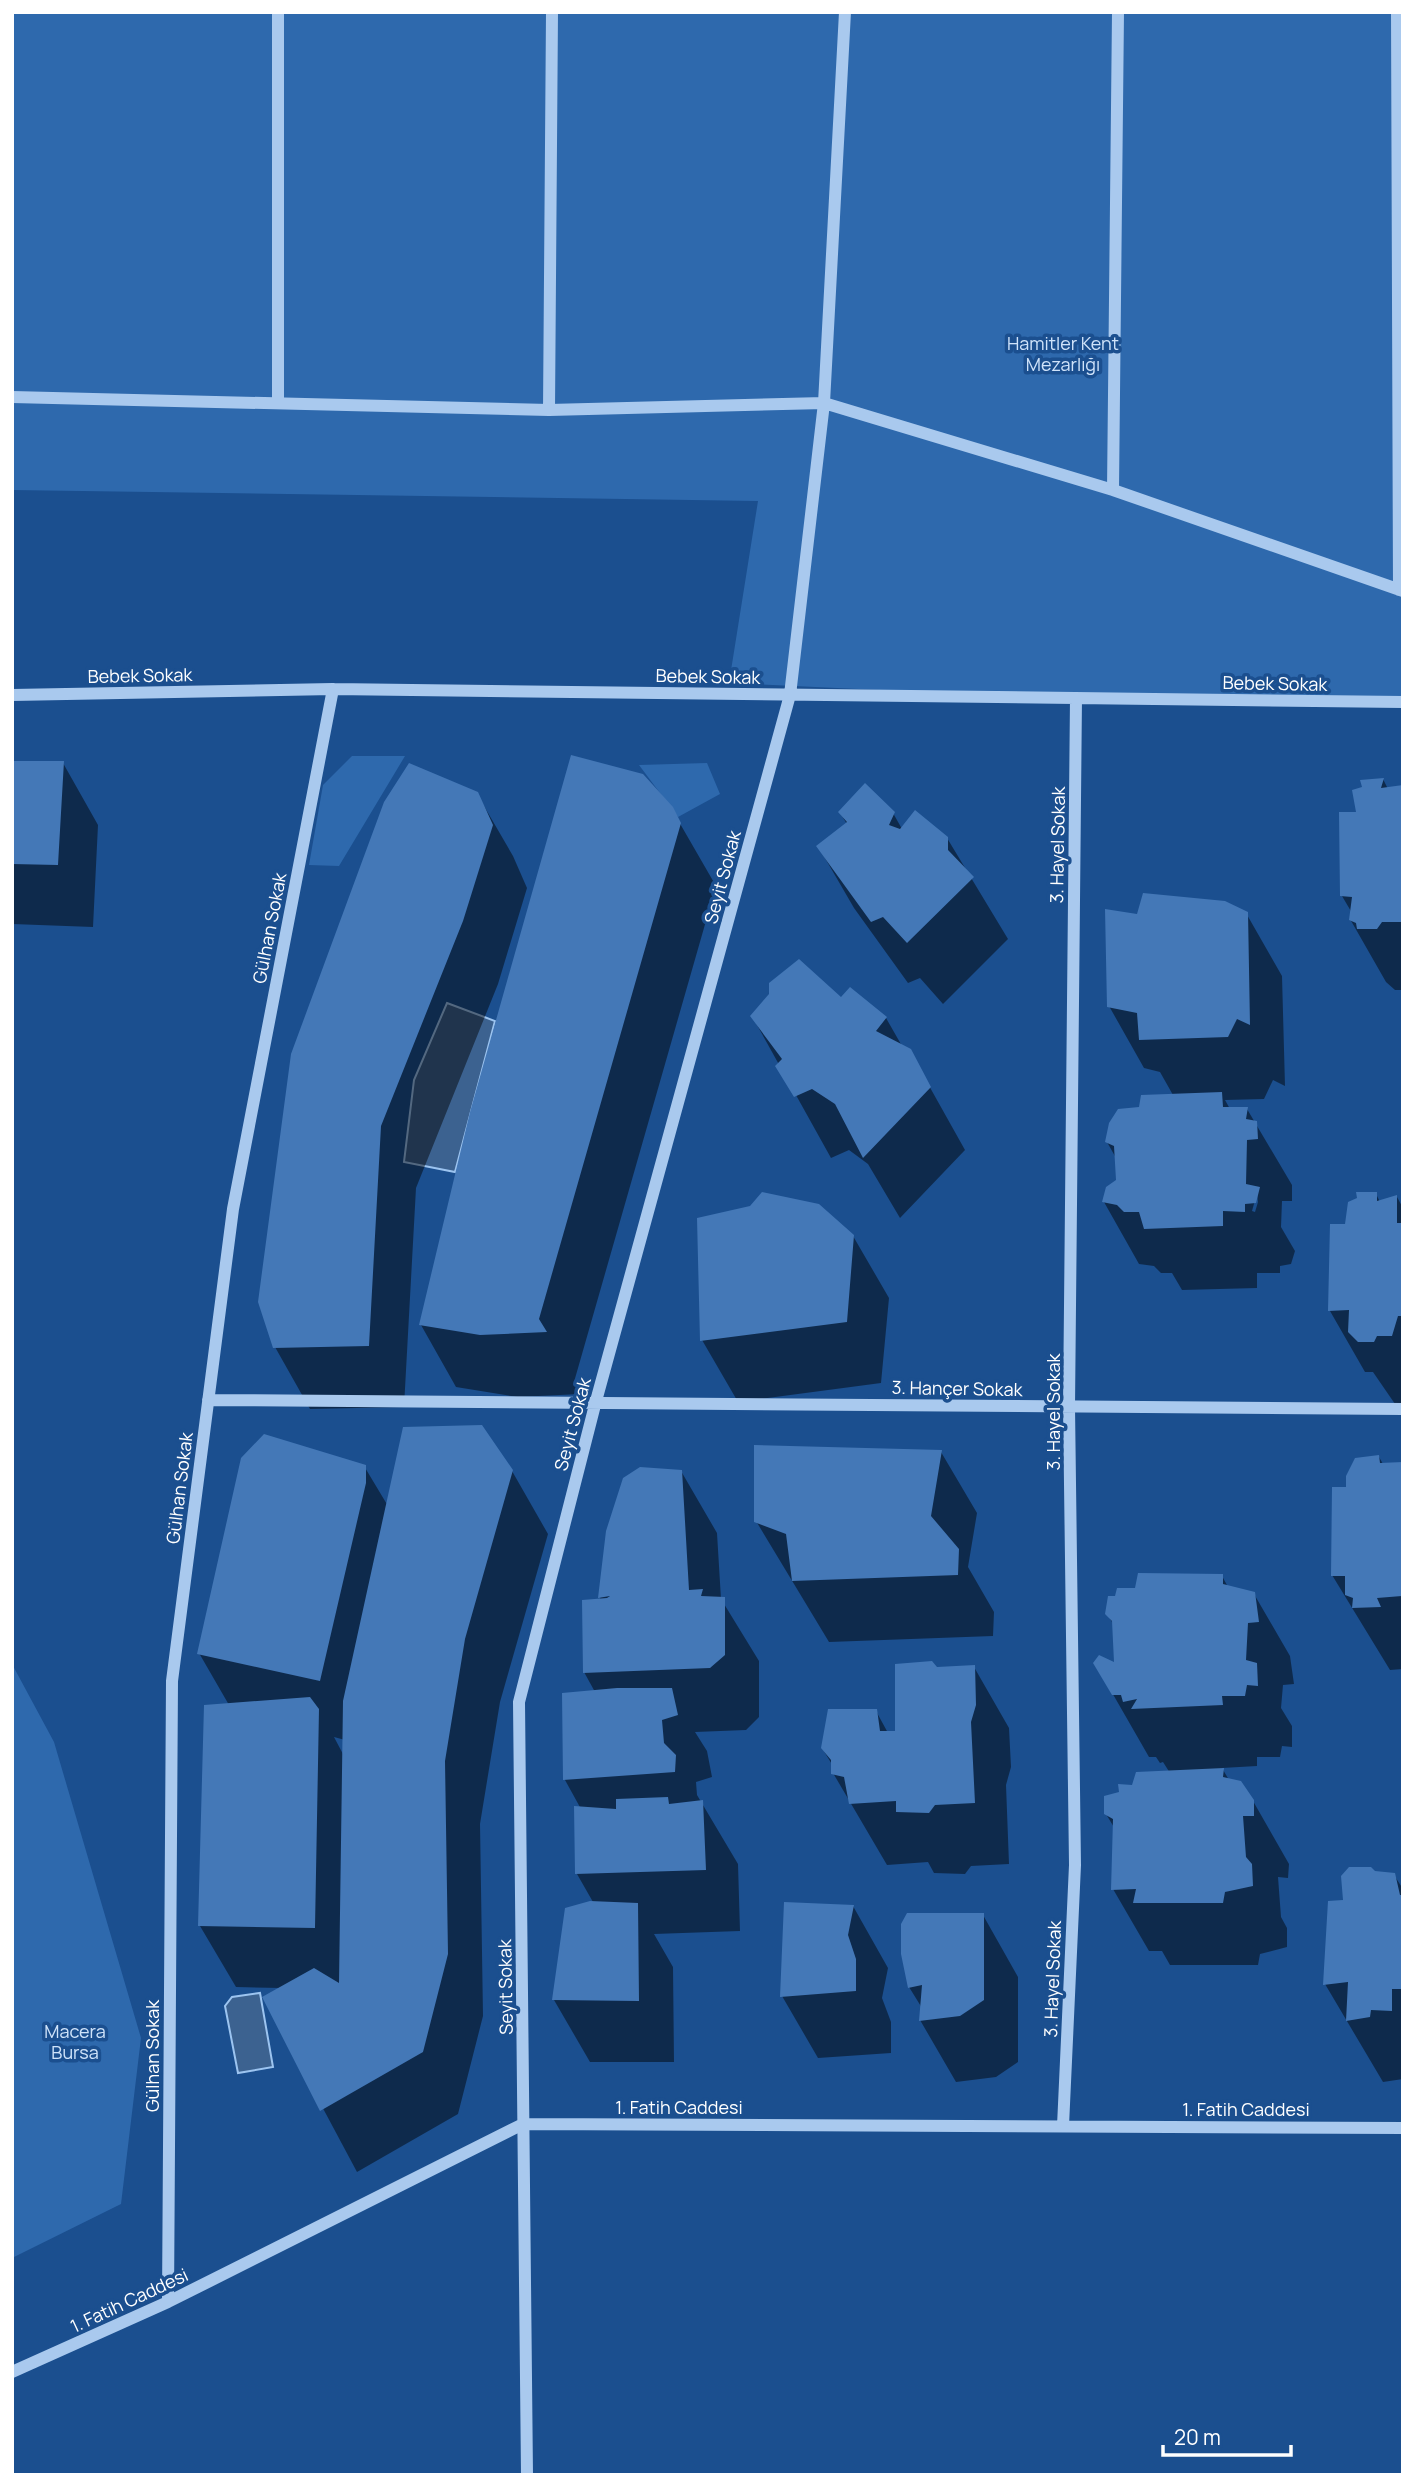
<svg xmlns="http://www.w3.org/2000/svg" width="1415" height="2487" viewBox="0 0 1415 2487" font-family="Manrope,sans-serif">
	<rect width="100%" height="100%" fill="#1b4f8f"/>
	<!-- green -->
	<path fill="#2e69ad" d="M12,12h1391v684l-310,4 -364,-17 29,-182 -746,-11z
		M352,756h53l-66,110 -30,-1 14,-80z
		M707,763l13,31 -42,23 -39,-52z
		M12,1664l42,78 87,296 -20,166 -109,54z"/>
	<!-- water -->
	<path fill="#3c6290" stroke="#9cc4f0" stroke-width="2" d="M447,1003l48,18 -40,151 -51,-10 10,-82z
		M260,1993l13,74 -35,6 -13,-67 7,-9z"/>
	<!-- shadow -->
	<path fill="#0007" fill-rule="evenodd" d="M12,763h51l35,62 -5,102 -81,-3z
		M1383,779l5,10 15,-2v203h-8l-9,-8 -36,-63 2,-6 -10,-17 16,-82z
		M477,794l36,62 14,32 -29,96 -82,204 -12,219 -94,2 -35,-62z
		M671,808l45,78 -142,496 7,12 -64,3 -61,-10 -35,-62z
		M840,813h53l9,16 45,9 61,101 -65,65 -23,-26 -12,5 -54,-75 -36,-62 29,-22z
		M1246,913l36,63 3,110 -12,-6 -9,19 -39,1 5,9h17l45,76v16h-10l-1,26 14,24 -4,13 -11,2v7h-23v15l-75,2 -10,-17h-11l-7,-7 -15,-2 -35,-62 14,-21 -2,-23 -9,-16 66,-47 -13,-23 -16,-4 -35,-62 29,-90zM1257,1193l1,9 -3,10 -3,-1z
		M841,999l45,19 16,28 7,4 56,100 -65,68 -32,-54 -19,-14 -18,8 -79,-142z
		M1376,1194l4,8 17,-5 6,11v196h-8l-22,-32h-8l-35,-61 16,-85z
		M853,1236l36,62 -8,85 -143,19 -36,-62z
		M941,1452l36,61 -9,54 26,45 -1,24 -164,6 -73,-121z
		M1379,1457l4,7h20v205l-13,1 -58,-95 16,-87z
		M364,1466l24,40 124,-35 36,63 -48,168 -20,122 3,192 -25,98 -101,58 -93,-174 18,-10 -46,-1 -36,-61 29,-221 -30,-52zM334,1737l11,3 -1,16z
		M681,1471l36,62 4,66 38,62v56l-13,13 -51,2 12,19 5,26 -16,5 1,13 41,69 2,67 -86,3 19,33 1,95h-84l-36,-62 39,-98 -16,-28 4,-65 -16,-29 30,-88 -11,-20 16,-72 8,-68z
		M1222,1576l6,11 26,7 36,62 4,28 -11,1 -2,23 11,18v21l-10,-1 -2,11h-23v9l-35,2 7,12 24,21 36,63 -1,14 -10,-1 3,40 6,11v19l-27,7 -2,11h-88l-8,-14h-13l-36,-62 2,-60 -9,-15 28,-27 36,-14 -7,-11 -3,1 -4,-6h-7l-54,-94 21,2 -2,-40 -7,-11 9,-17 20,-7z
		M974,1667l35,61 2,39 -5,18 3,79 -38,2 -6,8 -31,-1 -6,-11 -41,3 -54,-92v-7l-11,-18 54,-37 12,22 9,-1 39,-63z
		M1374,1873l20,2 9,14v190l-20,3 -58,-98 20,-83z
		M853,1906l35,62 -6,30 9,24v31l-73,5 -36,-62z
		M983,1915l35,62v85l-22,15 -40,5 -36,-62 2,-12 -13,-21z"/>
	<!-- building -->
	<path fill="#4478b7" d="M571,755l72,19 30,33 8,16 -142,496 8,13 -67,3 -61,-10 51,-213z
		M12,761h52l-6,104 -46,-1z
		M409,763l69,29 15,33 -30,96 -82,205 -12,220 -96,2 -15,-46 33,-248 93,-252z
		M1384,778l-3,10 22,-3v137h-21l-5,7h-20l-1,-6 -7,-3 3,-23 -12,-1 -1,-84h17l-4,-22 10,-3 -2,-7z
		M865,783l30,29 -6,13 11,4 15,-19 33,27v13l26,27 -67,66 -24,-26 -12,5 -55,-76 31,-24 -9,-10z
		M1143,893l82,8 23,11 2,113 -13,-6 -9,18 -89,3 -2,-27 -30,-6 -2,-98 32,5z
		M799,959l42,38 9,-10 37,30 -11,14 35,18 20,38 -68,71 -28,-54 -23,-15 -18,8 -19,-31 7,-7 -32,-43 19,-22v-11z
		M1222,1092l1,15h25l-2,12 11,2 1,18 -11,1 -1,44 14,3 -4,16 -11,1v8l-22,-1v15l-79,3 -5,-17h-15l-7,-7 -15,-3 4,-15 10,-7 -2,-34 -9,-4 4,-19 9,-14 21,-2 2,-12z
		M762,1192l57,12 35,31 -7,87 -147,19 -3,-123 53,-12z
		M1356,1192h21v9l20,-6v28h6v93h-5l-6,20h-15l-3,6h-16l-10,-10 1,-22 -21,1 2,-87h15l3,-22 9,-4z
		M482,1425l31,45 -48,169 -20,122 3,193 -25,98 -103,59 -58,-114 52,-29 25,15 4,-282 60,-274z
		M264,1434l102,31v18l-46,198 -123,-27 44,-196z
		M754,1445l188,5 -11,66 28,33 -1,26 -166,6 -6,-47 -32,-12z
		M1379,1455l1,8 23,-1 -1,134 -25,2 4,9 -29,1 1,-10 -8,-3v-19h-14l1,-89h14v-11l9,-18z
		M640,1467l42,3 7,120 14,-1 -2,7 24,1v58l-15,13 -127,5 -1,-73 25,-2 3,-2 -12,2 8,-67 17,-53z
		M1138,1573l85,1v10l32,8 4,30 -11,1 -2,37 11,3 1,23 -11,-1 -2,11h-23l1,9 -92,4 6,-10 -14,3 -2,-7h-9l-19,-32 6,-8 15,7 -2,-41 -7,-7 3,-18h7l2,-8h18z
		M932,1661l5,6 38,-2 1,40 -5,17 4,81 -40,2 -6,8 -33,-1v-11l-47,3 -5,-27 -13,-3v-14l-10,-12 7,-39h49l3,22h15v-67z
		M617,1688h55l6,27 -16,5 2,23 12,12 -1,17 -112,8 -1,-87z
		M310,1697l9,12 -4,219 -117,-2 6,-221z
		M1224,1768l-1,9 18,4 13,19v16h-11l3,41 6,7 1,22 -28,6 -2,11h-90l3,-14 -25,1 2,-71 -9,-5v-18l15,-4 -1,-8 14,1 4,-13z
		M668,1797l1,7 34,-4 3,70 -131,4 -1,-68 42,3v-10z
		M1349,1867h22l4,4 20,2 5,22h3v94h-11v22l-21,-1 -1,7 -24,4 2,-39 -25,3 5,-84 15,-1 -2,-24z
		M590,1901l48,2 1,98 -87,-1 13,-92z
		M784,1902l70,3 -6,30 8,24v32l-76,6z
		M907,1913h77v87l-24,16 -41,5 3,-36 -14,3 -7,-34v-30z"/>
	<g fill="none" stroke-linecap="round" stroke-linejoin="round">
		<!-- minor -->
		<path stroke="#a9c9ee" stroke-width="12" d="M278,12v391
			M1397,12l2,578
			M12,397l537,13 275,-7 289,87 290,101
			M549,410l3,-398
			M1113,490l5,-478
			M12,695l321,-6 1070,13
			M208,1400l1195,9
			M1063,2126l12,-261 -6,-458 7,-709
			M168,2302l4,-621 61,-472 100,-520
			M12,2372l156,-70 355,-178 880,4
			M527,2475l-8,-773 77,-301 194,-706 34,-292 21,-391"/>
	</g>
	<g text-anchor="middle" dominant-baseline="central" stroke-width="7" stroke-linejoin="round" paint-order="stroke">
		<!-- park labels -->
		<g font-size="18" fill="#cfe3fa" stroke="#1b4f8f">
			<text x="1063" y="343">Hamitler Kent<tspan x="1063" dy="21">Mezarlığı</tspan></text>
			<text x="75" y="2031">Macera<tspan x="75" dy="21">Bursa</tspan></text>
		</g>
		<!-- street labels -->
		<g font-size="18" fill="#fff" stroke="#1b4f8f">
			<text transform="translate(140 675) rotate(-1)">Bebek Sokak</text>
			<text transform="translate(708 676) rotate(1)">Bebek Sokak</text>
			<text transform="translate(1275 683) rotate(1)">Bebek Sokak</text>
			<text transform="translate(1057 845) rotate(-89)">3. Hayel Sokak</text>
			<text transform="translate(722 877) rotate(-75)">Seyit Sokak</text>
			<text transform="translate(269 928) rotate(-79)">Gülhan Sokak</text>
			<text transform="translate(957 1388) rotate(1)">3. Hançer Sokak</text>
			<text transform="translate(1053 1412) rotate(-90)">3. Hayel Sokak</text>
			<text transform="translate(572 1424) rotate(-75)">Seyit Sokak</text>
			<text transform="translate(179 1488) rotate(-83)">Gülhan Sokak</text>
			<text transform="translate(1052 1979) rotate(-88)">3. Hayel Sokak</text>
			<text transform="translate(505 1987) rotate(-91)">Seyit Sokak</text>
			<text transform="translate(152 2056) rotate(-90)">Gülhan Sokak</text>
			<text x="679" y="2107">1. Fatih Caddesi</text>
			<text x="1246" y="2109">1. Fatih Caddesi</text>
			<text transform="translate(129 2300) rotate(-25)">1. Fatih Caddesi</text>
		</g>
	</g>
	<!-- border -->
	<rect width="1415" height="2487" fill="none" stroke="#ffffff" stroke-width="28"/>
	<!-- scale -->
	<path d="M1163 2445v10h128v-10" fill="none" stroke="#ffffff" stroke-width="3.5"/>
	<text x="1174" y="2445" font-size="21" fill="#ffffff" stroke="#1b4f8f" stroke-width="5" paint-order="stroke">20 m</text>
</svg>
